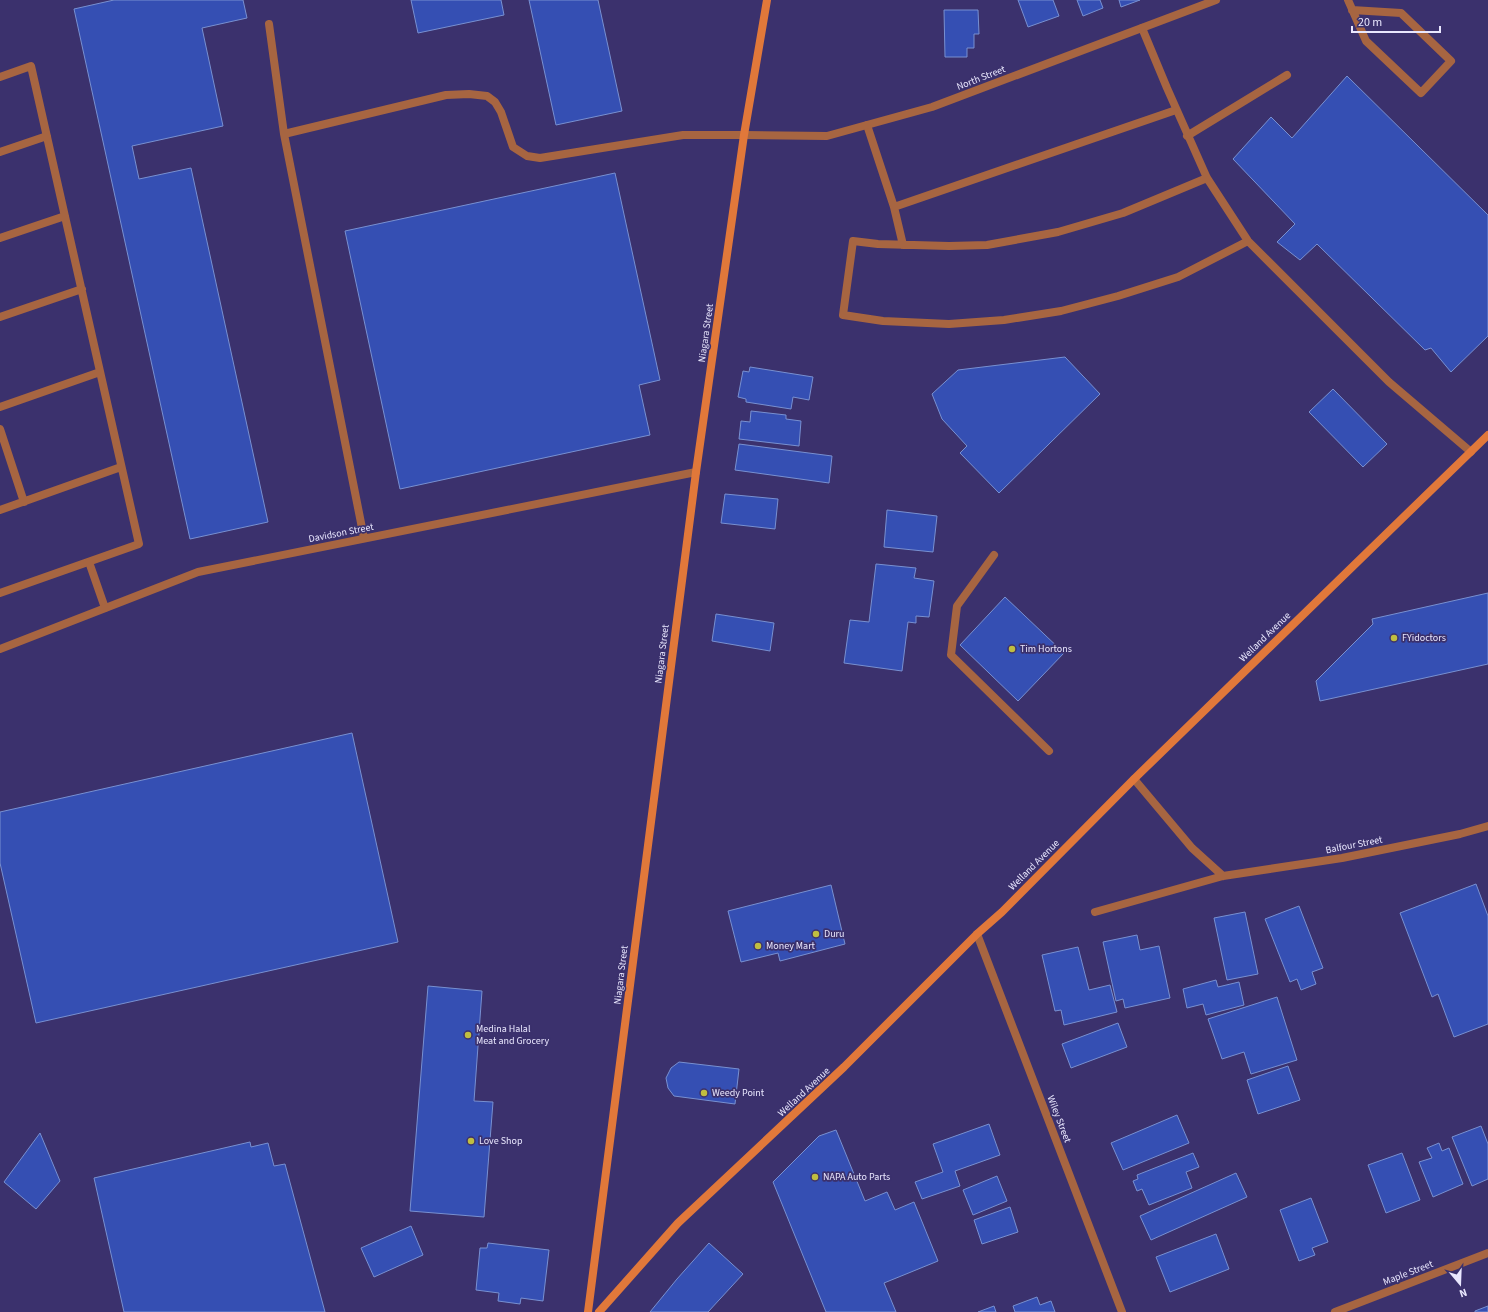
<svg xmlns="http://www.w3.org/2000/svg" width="1488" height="1312" viewBox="0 0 1488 1312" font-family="'Source Sans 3',sans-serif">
	<rect width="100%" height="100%" fill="#3b316d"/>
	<!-- building -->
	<path fill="#354fb3" stroke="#7890d1" d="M114,0h129l4,18 -45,10 21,98 -91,20 7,33 52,-11 77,354 -78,17 -116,-530z
		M411,0h90l3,15 -86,18z
		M529,0h69l24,111 -66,14z
		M1018,0h35l6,16 -31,11z
		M1077,0h23l3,8 -20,8z
		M1119,0h21l-19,7z
		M944,10h34l1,24h-5v14h-7v9h-22z
		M1347,76l141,139v121l-37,36 -20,-24 -6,2 -108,-106 -17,16 -23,-18 18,-18 -62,-65 38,-42 21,21z
		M615,173l45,207 -21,5 11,50 -250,54 -55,-258z
		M1065,357l35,37 -101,99 -39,-40 7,-7 -25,-27 -10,-25 26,-24z
		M750,367l63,10 -4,23 -16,-3 -2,12 -45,-7v-3l-8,-2 5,-26 6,1z
		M1333,389l54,55 -24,23 -54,-55z
		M751,411l35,4v4l15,2 -2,25 -60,-7 2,-18 9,1z
		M739,444l93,12 -3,27 -94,-13z
		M725,494l53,5 -3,30 -54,-6z
		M887,510l50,6 -4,36 -49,-5z
		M876,564l40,4 -2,10 20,3 -5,36 -13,-1v7l-8,-1 -6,49 -58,-8 6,-43 19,2z
		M1488,593v71l-168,37 -4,-20 57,-57 -1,-5z
		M1005,597l59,56 -46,48 -58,-56z
		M716,614l58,9 -4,28 -58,-10z
		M352,733l46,209 -362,81 -36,-160v-51z
		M1476,884l12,32v108l-34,13 -16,-43 -6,3 -32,-84z
		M831,885l14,59 -65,17 -2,-8 -37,9 -13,-51z
		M1299,906l24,62 -11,4 4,12 -15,6 -4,-11 -7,3 -25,-63z
		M1245,912l13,62 -31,6 -13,-62z
		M1137,935l3,15 19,-4 11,52 -45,10 -2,-9 -7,2 -13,-59z
		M1078,947l11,43 21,-5 7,27 -53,13 -3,-15 -6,1 -13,-56z
		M1216,980l2,7 21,-5 5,23 -38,10 -3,-11 -16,4 -4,-19z
		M428,986l54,5 -8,110 19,1 -9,115 -74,-6z
		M1277,997l20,63 -46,14 -7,-22 -22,7 -14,-40z
		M1118,1023l9,24 -56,21 -9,-24z
		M679,1062l60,7 -4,35 -61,-8 -6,-8 -2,-10 5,-10z
		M1288,1066l12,34 -42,14 -11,-34z
		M1177,1115l12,28 -66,27 -12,-27z
		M989,1124l11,31 -45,16 5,15 -38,13 -7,-17 28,-10 -10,-28z
		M1481,1126l7,18v35l-16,7 -20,-49z
		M836,1130l29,71 22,-9 8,18 19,-8 24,59 -54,22 12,29h-70l-53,-130 46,-46z
		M40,1133l20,48 -24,28 -32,-27z
		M250,1142l1,5 17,-4 6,23 11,-2 40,148h-201l-30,-134z
		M1439,1143l3,8 7,-3 14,36 -30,13 -14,-35 13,-4 -5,-10z
		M1193,1153l6,14 -13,5 6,16 -43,17 -7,-16 -5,2 -4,-10 5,-2 -1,-4z
		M1402,1153l18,47 -34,13 -18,-48z
		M1236,1173l11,24 -96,43 -11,-24z
		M997,1176l10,25 -34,14 -10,-25z
		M1311,1198l17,44 -16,6 3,7 -16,6 -19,-51z
		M1010,1207l8,25 -36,12 -8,-24z
		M411,1226l12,29 -49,22 -13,-29z
		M1216,1234l13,35 -59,23 -14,-35z
		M488,1243l61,7 -6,51 -22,-3 -1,6 -22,-3 1,-8 -23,-3 4,-42h7z
		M709,1243l34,31 -35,38h-58l27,-33z
		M1037,1297l3,8 11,-4 4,11h-40l-2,-6z
		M994,1306l2,6h-18z
		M1488,1306v6h-13v-1z"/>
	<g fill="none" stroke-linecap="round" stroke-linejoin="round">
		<!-- service -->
		<path stroke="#a76541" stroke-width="8" d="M1348,0l18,41 55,52 30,-32 -50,-48 -49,-3
			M269,24l15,110 162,-39 23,-1 18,2 8,6 6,10 12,35 14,9 13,2 143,-23h61
			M1142,28l25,60 40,90 41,63 141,141 82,70
			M0,77l31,-11 108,478 -139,49
			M867,125l27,82 282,-97
			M284,134l80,404
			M1187,136l100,-61
			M0,152l47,-16
			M1207,178l-84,35 -65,19 -71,13 -38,1 -71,-2 -25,-3 -10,74 40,6 66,3 55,-4 57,-9 57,-15 60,-19 70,-36
			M894,207l9,38
			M0,238l65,-22
			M0,317l82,-28
			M0,407l100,-35
			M0,429l24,73
			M0,510l121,-43
			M994,555l-37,51 -6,49 98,96
			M89,562l16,46"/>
		<!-- minor -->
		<path stroke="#a76541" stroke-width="8" d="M744,135l83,1 105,-29 284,-107
			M0,649l198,-77 498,-100
			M1134,779l58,69 31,28
			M1095,912l128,-36 119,-18 118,-24 28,-8
			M977,934l145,378
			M1335,1312l153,-59"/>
		<!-- secondary -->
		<path stroke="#e1783a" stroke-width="8" d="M588,1312l108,-840 48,-337 23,-135
			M599,1312l79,-89 166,-156 133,-133 25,-22 132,-133 354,-344"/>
	</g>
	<!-- markers -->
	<g fill="#c0be40" stroke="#3b316d" stroke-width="1.5">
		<circle cx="1394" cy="638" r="4"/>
		<circle cx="1012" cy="649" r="4"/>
		<circle cx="816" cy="934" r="4"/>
		<circle cx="758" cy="946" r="4"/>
		<circle cx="468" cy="1035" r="4"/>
		<circle cx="704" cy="1093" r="4"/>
		<circle cx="471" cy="1141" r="4"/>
		<circle cx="815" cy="1177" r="4"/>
	</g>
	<g text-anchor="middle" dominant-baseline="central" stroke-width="3.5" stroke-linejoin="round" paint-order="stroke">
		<!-- street labels -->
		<g font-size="10" fill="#e9e7fe" stroke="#3b316d">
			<text transform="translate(981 78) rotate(-21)">North Street</text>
			<text transform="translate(706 333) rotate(-82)">Niagara Street</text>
			<text transform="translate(341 533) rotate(-11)">Davidson Street</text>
			<text transform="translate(1265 637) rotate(-44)">Welland Avenue</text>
			<text transform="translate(662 654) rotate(-83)">Niagara Street</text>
			<text transform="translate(1354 845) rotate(-11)">Balfour Street</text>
			<text transform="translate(1034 865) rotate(-45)">Welland Avenue</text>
			<text transform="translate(621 975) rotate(-83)">Niagara Street</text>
			<text transform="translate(804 1092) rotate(-43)">Welland Avenue</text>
			<text transform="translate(1059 1119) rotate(69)">Wiley Street</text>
			<text transform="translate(1408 1273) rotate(-21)">Maple Street</text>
		</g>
		<!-- poi labels -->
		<g font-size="10" fill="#e9e7fe" stroke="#3b316d" text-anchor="start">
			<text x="1402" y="638">FYidoctors</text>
			<text x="1020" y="649">Tim Hortons</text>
			<text x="824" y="934">Duru</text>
			<text x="766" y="946">Money Mart</text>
			<text x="476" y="1029">Medina Halal<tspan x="476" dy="12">Meat and Grocery</tspan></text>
			<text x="712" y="1093">Weedy Point</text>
			<text x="479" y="1141">Love Shop</text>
			<text x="823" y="1177">NAPA Auto Parts</text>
		</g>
	</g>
	<!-- north arrow -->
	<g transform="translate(1460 1284) rotate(161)" stroke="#3b316d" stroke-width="3" paint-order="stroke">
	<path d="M0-3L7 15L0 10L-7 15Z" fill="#e9e7fe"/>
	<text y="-6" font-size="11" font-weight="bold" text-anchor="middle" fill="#e9e7fe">N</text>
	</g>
	<!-- scale -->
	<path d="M1352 26v6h88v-6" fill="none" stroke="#e9e7fe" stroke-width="2"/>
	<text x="1358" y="26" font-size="12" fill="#e9e7fe" stroke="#3b316d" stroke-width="3" paint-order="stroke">20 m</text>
</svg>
